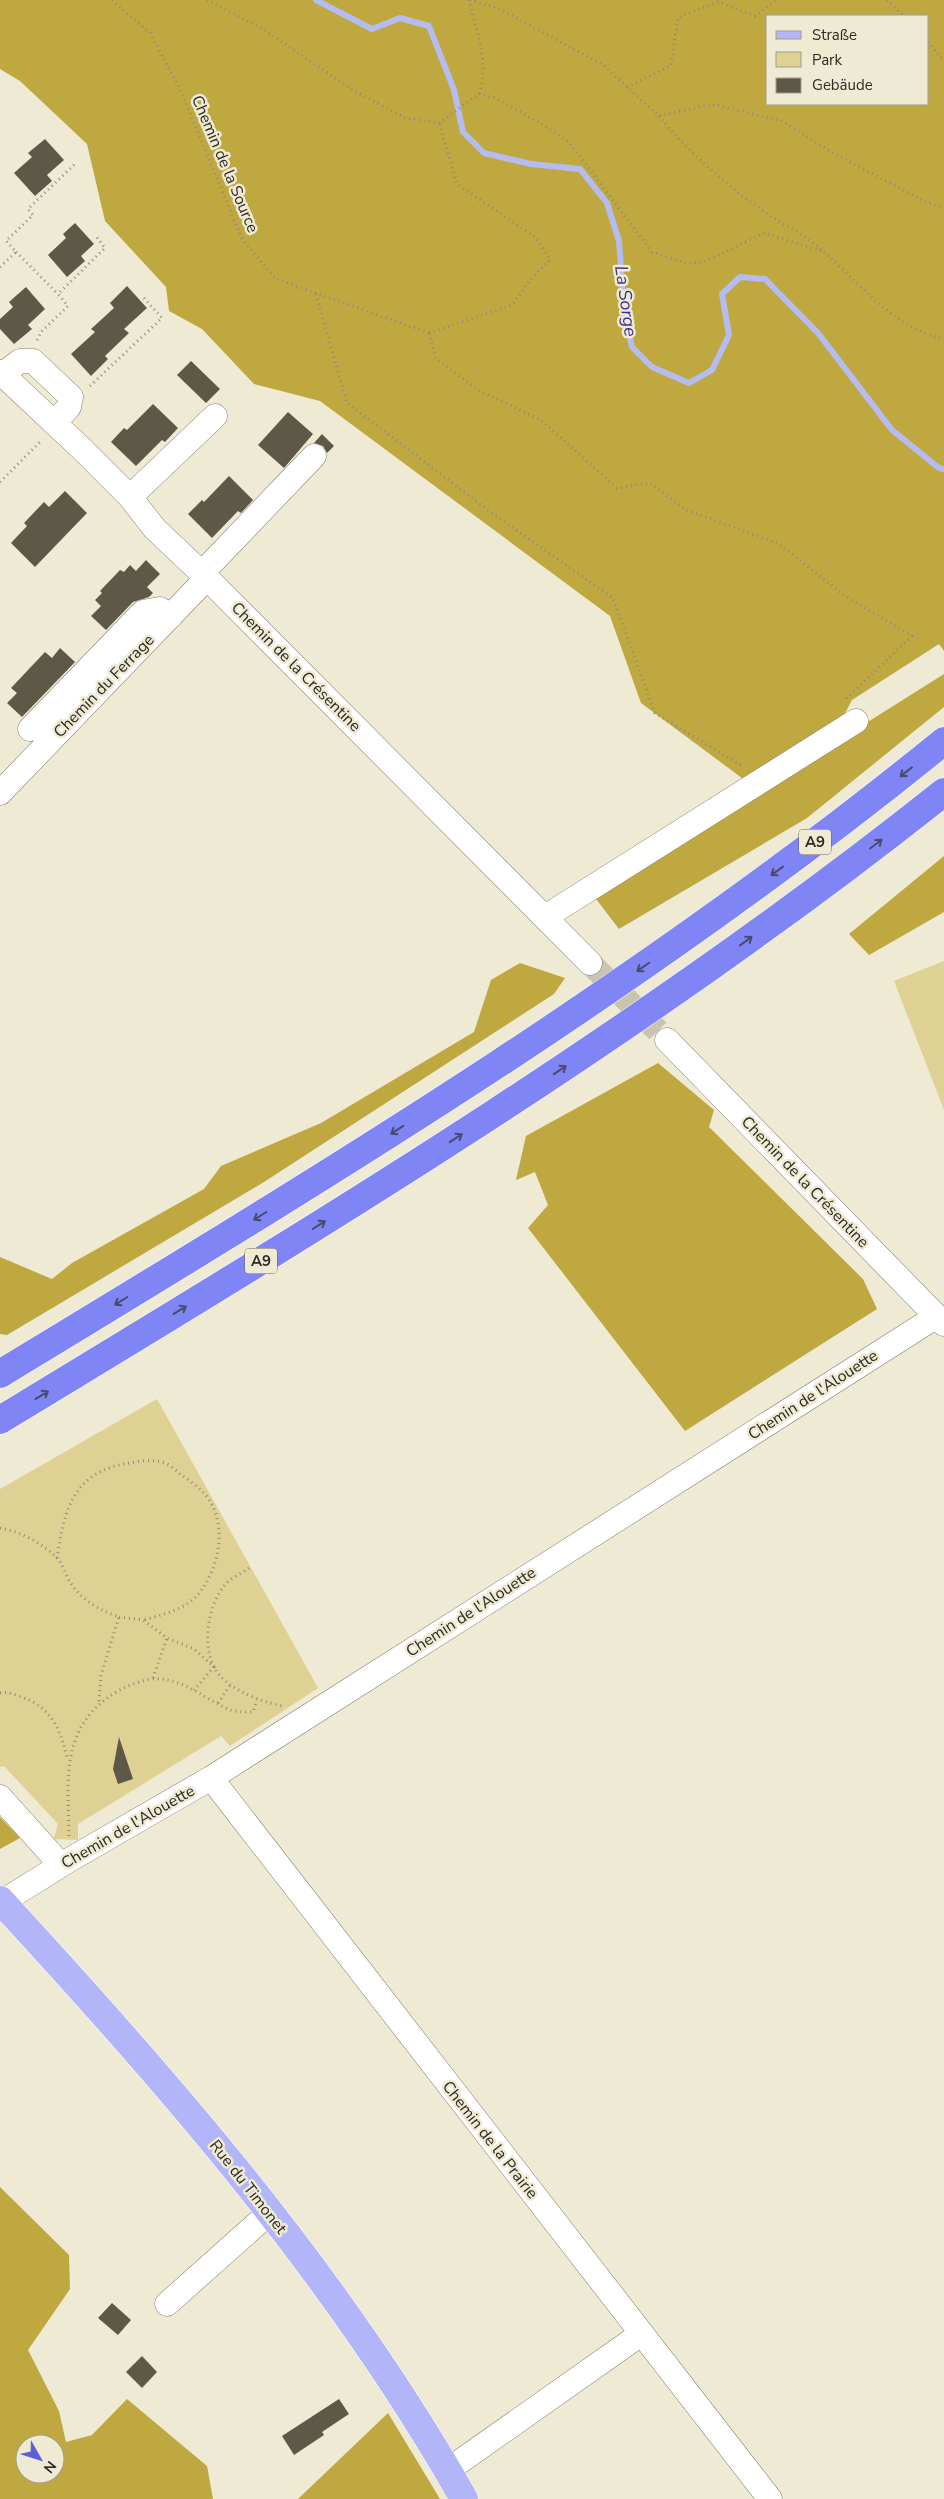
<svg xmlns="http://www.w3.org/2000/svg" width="944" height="2499" viewBox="0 0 944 2499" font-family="'Nunito Sans',sans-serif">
	<rect width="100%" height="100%" fill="#efead4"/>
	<!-- green -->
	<path fill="#dfd193" d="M944,961v149l-50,-129z
		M157,1399l161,289 -88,58 -9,-10 -143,88v16l-24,-1 4,-15 -54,-58 -4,1v-278z"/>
	<!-- forest -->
	<path fill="#bfa840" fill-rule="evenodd" d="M0,0h944v651l-5,-7 -87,56 -10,19 -92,65 -109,-81 -31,-87 -290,-215 -66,-17 -52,-55 -33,-18 -3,-24 -61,-66 -18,-77 -67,-63 -20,-12zM768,16h160v88h-160z
		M944,674v33l-137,111 -188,111 -26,-34z
		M944,856v56l-75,43 -20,-21z
		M520,963l45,15 -11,16 -290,188 -257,153 -7,-1v-77l52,22 20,-16 132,-74 17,-23 100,-43 153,-91 17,-52z
		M658,1063l56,47 -5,17 154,152 14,30 -192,122 -157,-203 20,-23 -13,-33 -19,8 10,-44z
		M0,1817l20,21 -20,11z
		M0,2187l69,68 1,34 -42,61 31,61 7,31 26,-7 35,-36 80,67 6,33h-213zM25,2444h30v30h-30z
		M388,2413l52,86h-142z"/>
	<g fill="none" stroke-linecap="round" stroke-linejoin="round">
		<!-- stream -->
		<path stroke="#b5bcf1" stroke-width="6" d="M316,0l56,29 28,-11 29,8 25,64 9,42 21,21 47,11 49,5 27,34 12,38 5,71 8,35 20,20 37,16 23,-13 17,-35 -7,-41 18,-17 25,2 53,54 74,97 47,38 5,1"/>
	</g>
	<!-- building -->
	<path fill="#5d5946" d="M45,139l19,21 -17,15 5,6 -17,15 -21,-23 18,-16 -4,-4z
		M75,223l19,21 -13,12 4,5 -18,16 -19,-22 18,-17 -3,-4z
		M127,286l20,22 -23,21 5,4 -24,23 3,3 -17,17 -20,-22 24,-22 -4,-3 23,-21 -4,-5z
		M26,287l19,22 -17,16 4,4 -18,15 -14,-15v-10l13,-12 -4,-5z
		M191,361l29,28 -14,14 -29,-28z
		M153,404l25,24 -13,14 -3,-2 -26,26 -25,-24 13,-14 3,2z
		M288,412l25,22 -29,34 -26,-23z
		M322,434l12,12 -7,7 -4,-7 -9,-3z
		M229,476l24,24 -12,13 -3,-2 -26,27 -24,-24 14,-14 2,2z
		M65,491l22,22 -52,54 -24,-24 16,-17 -3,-3 20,-21 5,5z
		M146,560l14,14 -13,13 6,6 -4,4 -16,5 -27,28 -15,-14 10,-10 -6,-6 7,-7 -2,-2 20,-21 4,2 6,-7 6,6z
		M60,648l15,14 -53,55 -15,-14 10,-10 -6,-5 34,-36 7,6z
		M119,1737l14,42 -15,5 -5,-15z
		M112,2303l19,17 -13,15 -20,-17z
		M142,2356l15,16 -15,16 -16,-16z
		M339,2399l10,15 -27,18 2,3 -30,20 -12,-19z"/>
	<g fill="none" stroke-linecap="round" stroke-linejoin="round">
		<!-- minor-tunnel -->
		<path stroke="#c8c4b0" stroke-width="24" stroke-dasharray="24 12" stroke-linecap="butt" d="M590,963l77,77"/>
		<!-- minor casing -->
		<g stroke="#837e6a" stroke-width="25">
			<path id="minor" d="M0,372l82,77 48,48 25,32 52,49 383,385
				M3,374l17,-13h13l38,36 -2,10 -15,16
				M130,497l85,-81
				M202,573l112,-117
				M30,729l113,-117 17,-3 11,7
				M0,793l207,-215
				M545,917l311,-196
				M667,1040l277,284
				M211,1778l559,721
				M0,1797l61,68
				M2,1902l69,-43 140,-81 726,-462
				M167,2304l102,-91
				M448,2470l193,-136"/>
		</g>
		<!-- major casing -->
		<g stroke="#fff" stroke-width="29">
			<path id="major" d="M0,1900c171,185 339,378 464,599"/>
		</g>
		<!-- highway casing -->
		<g stroke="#fff" stroke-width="29">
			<path id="highway" d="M0,1374c324,-197 650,-393 944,-633
				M0,1420c323,-196 648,-392 944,-628"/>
		</g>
		<!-- path -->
		<path stroke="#8f8b7c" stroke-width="3" stroke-dasharray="1 4" stroke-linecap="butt" d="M112,0l38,33 31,58 61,148 34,40 153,54
			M207,0l56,29 88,60 54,29 34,5 40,-29c11,-30 -3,-64 -10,-94
			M470,0l30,9 103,56 56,51 53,-12 70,17 51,32 95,50 16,5
			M887,0l17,16
			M928,42l16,19
			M627,87l44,-21 7,-49 40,-15 37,14 21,-16
			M479,94l14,3 44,24 32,21 83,110 34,11 18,-1 60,-29 57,18
			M659,116c27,34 74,75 110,99 13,9 27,15 39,24 46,34 77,87 136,100
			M16,252l42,42
			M0,267l16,-15 -10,-11 27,-26 -5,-6 48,-46
			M316,294l31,109 142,108 124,87 42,115 89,54
			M429,333l7,26 42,31 63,30 76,68 33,-5 34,26 95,35 66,52 67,40 -65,62 -1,4
			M429,333l83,-28 18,-25 20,-20 -15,-23 -78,-53 -18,-61
			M37,340l4,-8 27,-26 -10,-12 47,-46 -9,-12
			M90,386l72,-68 -19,-21
			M0,482l42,-42
			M0,1528c19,3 44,16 57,30 6,6 8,16 13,24 10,17 31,29 49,35l-18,58 -2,27
			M57,1558c7,-45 14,-83 66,-94 13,-2 29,-6 42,-1 5,2 11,7 15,11 8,5 17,12 24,19 24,27 17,72 -4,99 -13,17 -37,23 -57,28
			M249,1568c-8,6 -20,11 -25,18 -16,20 -22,58 -10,81 11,22 46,34 68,39
			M119,1617l24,3 24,18 27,11 20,18 -20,23
			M153,1678l14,-40
			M0,1693c8,-2 15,2 22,4 32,12 38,34 46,63
			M218,1703l13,-19
			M69,1836c-1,-59 -9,-111 49,-145 15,-8 33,-15 50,-11 23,5 41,21 62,30 7,2 15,2 23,2l4,-12"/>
		<!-- minor -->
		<use href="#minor" stroke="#fff" stroke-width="24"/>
		<!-- major -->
		<use href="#major" stroke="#b2b6f8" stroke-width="28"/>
		<!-- highway -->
		<use href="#highway" stroke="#7f85f4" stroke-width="28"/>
	</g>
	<!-- one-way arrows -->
	<defs><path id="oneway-shaft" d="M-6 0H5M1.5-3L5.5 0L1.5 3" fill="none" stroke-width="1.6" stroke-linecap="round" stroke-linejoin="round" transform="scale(1.25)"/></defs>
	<g stroke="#494a6c">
		<use href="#oneway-shaft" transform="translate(906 772) rotate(142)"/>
		<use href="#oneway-shaft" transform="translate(876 844) rotate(-37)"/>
		<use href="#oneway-shaft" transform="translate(777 871) rotate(144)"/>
		<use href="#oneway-shaft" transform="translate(746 941) rotate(-36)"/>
		<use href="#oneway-shaft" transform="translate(643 967) rotate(145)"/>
		<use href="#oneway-shaft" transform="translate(560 1070) rotate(-34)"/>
		<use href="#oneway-shaft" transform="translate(397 1130) rotate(147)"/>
		<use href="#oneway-shaft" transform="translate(456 1138) rotate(-33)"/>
		<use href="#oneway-shaft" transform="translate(260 1216) rotate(148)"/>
		<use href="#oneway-shaft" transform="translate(319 1225) rotate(-32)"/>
		<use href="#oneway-shaft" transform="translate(121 1301) rotate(148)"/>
		<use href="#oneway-shaft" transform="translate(180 1310) rotate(-31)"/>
		<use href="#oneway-shaft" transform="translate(42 1395) rotate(-31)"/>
	</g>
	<g text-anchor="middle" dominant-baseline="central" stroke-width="5" stroke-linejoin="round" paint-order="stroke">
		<!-- shield labels -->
		<g fill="#efead4" stroke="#666457" stroke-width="1">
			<rect x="799" y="829.5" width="32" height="25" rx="4"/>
			<rect x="245" y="1248.5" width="32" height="25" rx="4"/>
		</g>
		<g font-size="15" font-weight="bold" fill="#2c2a22">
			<text x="815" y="842">A9</text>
			<text x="261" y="1261">A9</text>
		</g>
		<!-- street labels -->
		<g font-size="16" fill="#2c2a22" stroke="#efead4">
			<text transform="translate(225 164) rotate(67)">Chemin de la Source</text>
			<text transform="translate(296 667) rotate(45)">Chemin de la Crésentine</text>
			<text transform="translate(104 686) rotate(-46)">Chemin du Ferrage</text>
			<text transform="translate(805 1182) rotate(46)">Chemin de la Crésentine</text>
			<text transform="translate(813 1395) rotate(-33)">Chemin de l'Alouette</text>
			<text transform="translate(471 1612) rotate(-33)">Chemin de l'Alouette</text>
			<text transform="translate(128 1827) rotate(-30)">Chemin de l'Alouette</text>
			<text transform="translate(490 2140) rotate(52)">Chemin de la Prairie</text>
			<text transform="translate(248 2187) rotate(52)">Rue du Timonet</text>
		</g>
		<!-- water labels -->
		<g font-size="18" font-style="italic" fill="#383395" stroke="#efead4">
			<text transform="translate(626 301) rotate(82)">La Sorge</text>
		</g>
	</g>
	<!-- legend -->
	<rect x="766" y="15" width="162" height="90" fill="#efead4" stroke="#a19d8d"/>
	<rect x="776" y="31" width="25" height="8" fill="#b2b6f8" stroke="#a19d8d"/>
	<text x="812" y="40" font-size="15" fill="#2c2a22">Straße</text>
	<rect x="776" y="52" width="25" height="15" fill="#dfd193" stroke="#a19d8d"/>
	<text x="812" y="65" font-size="15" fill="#2c2a22">Park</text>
	<rect x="776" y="78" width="25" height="15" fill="#5d5946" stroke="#a19d8d"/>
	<text x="812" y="90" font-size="15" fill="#2c2a22">Gebäude</text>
	<!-- north arrow -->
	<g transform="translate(40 2459) rotate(129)"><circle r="24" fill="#efead4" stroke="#a19d8d"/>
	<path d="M0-4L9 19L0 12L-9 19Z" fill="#5f5ed7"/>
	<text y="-8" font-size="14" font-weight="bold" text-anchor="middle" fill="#2c2a22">N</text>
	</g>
</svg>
